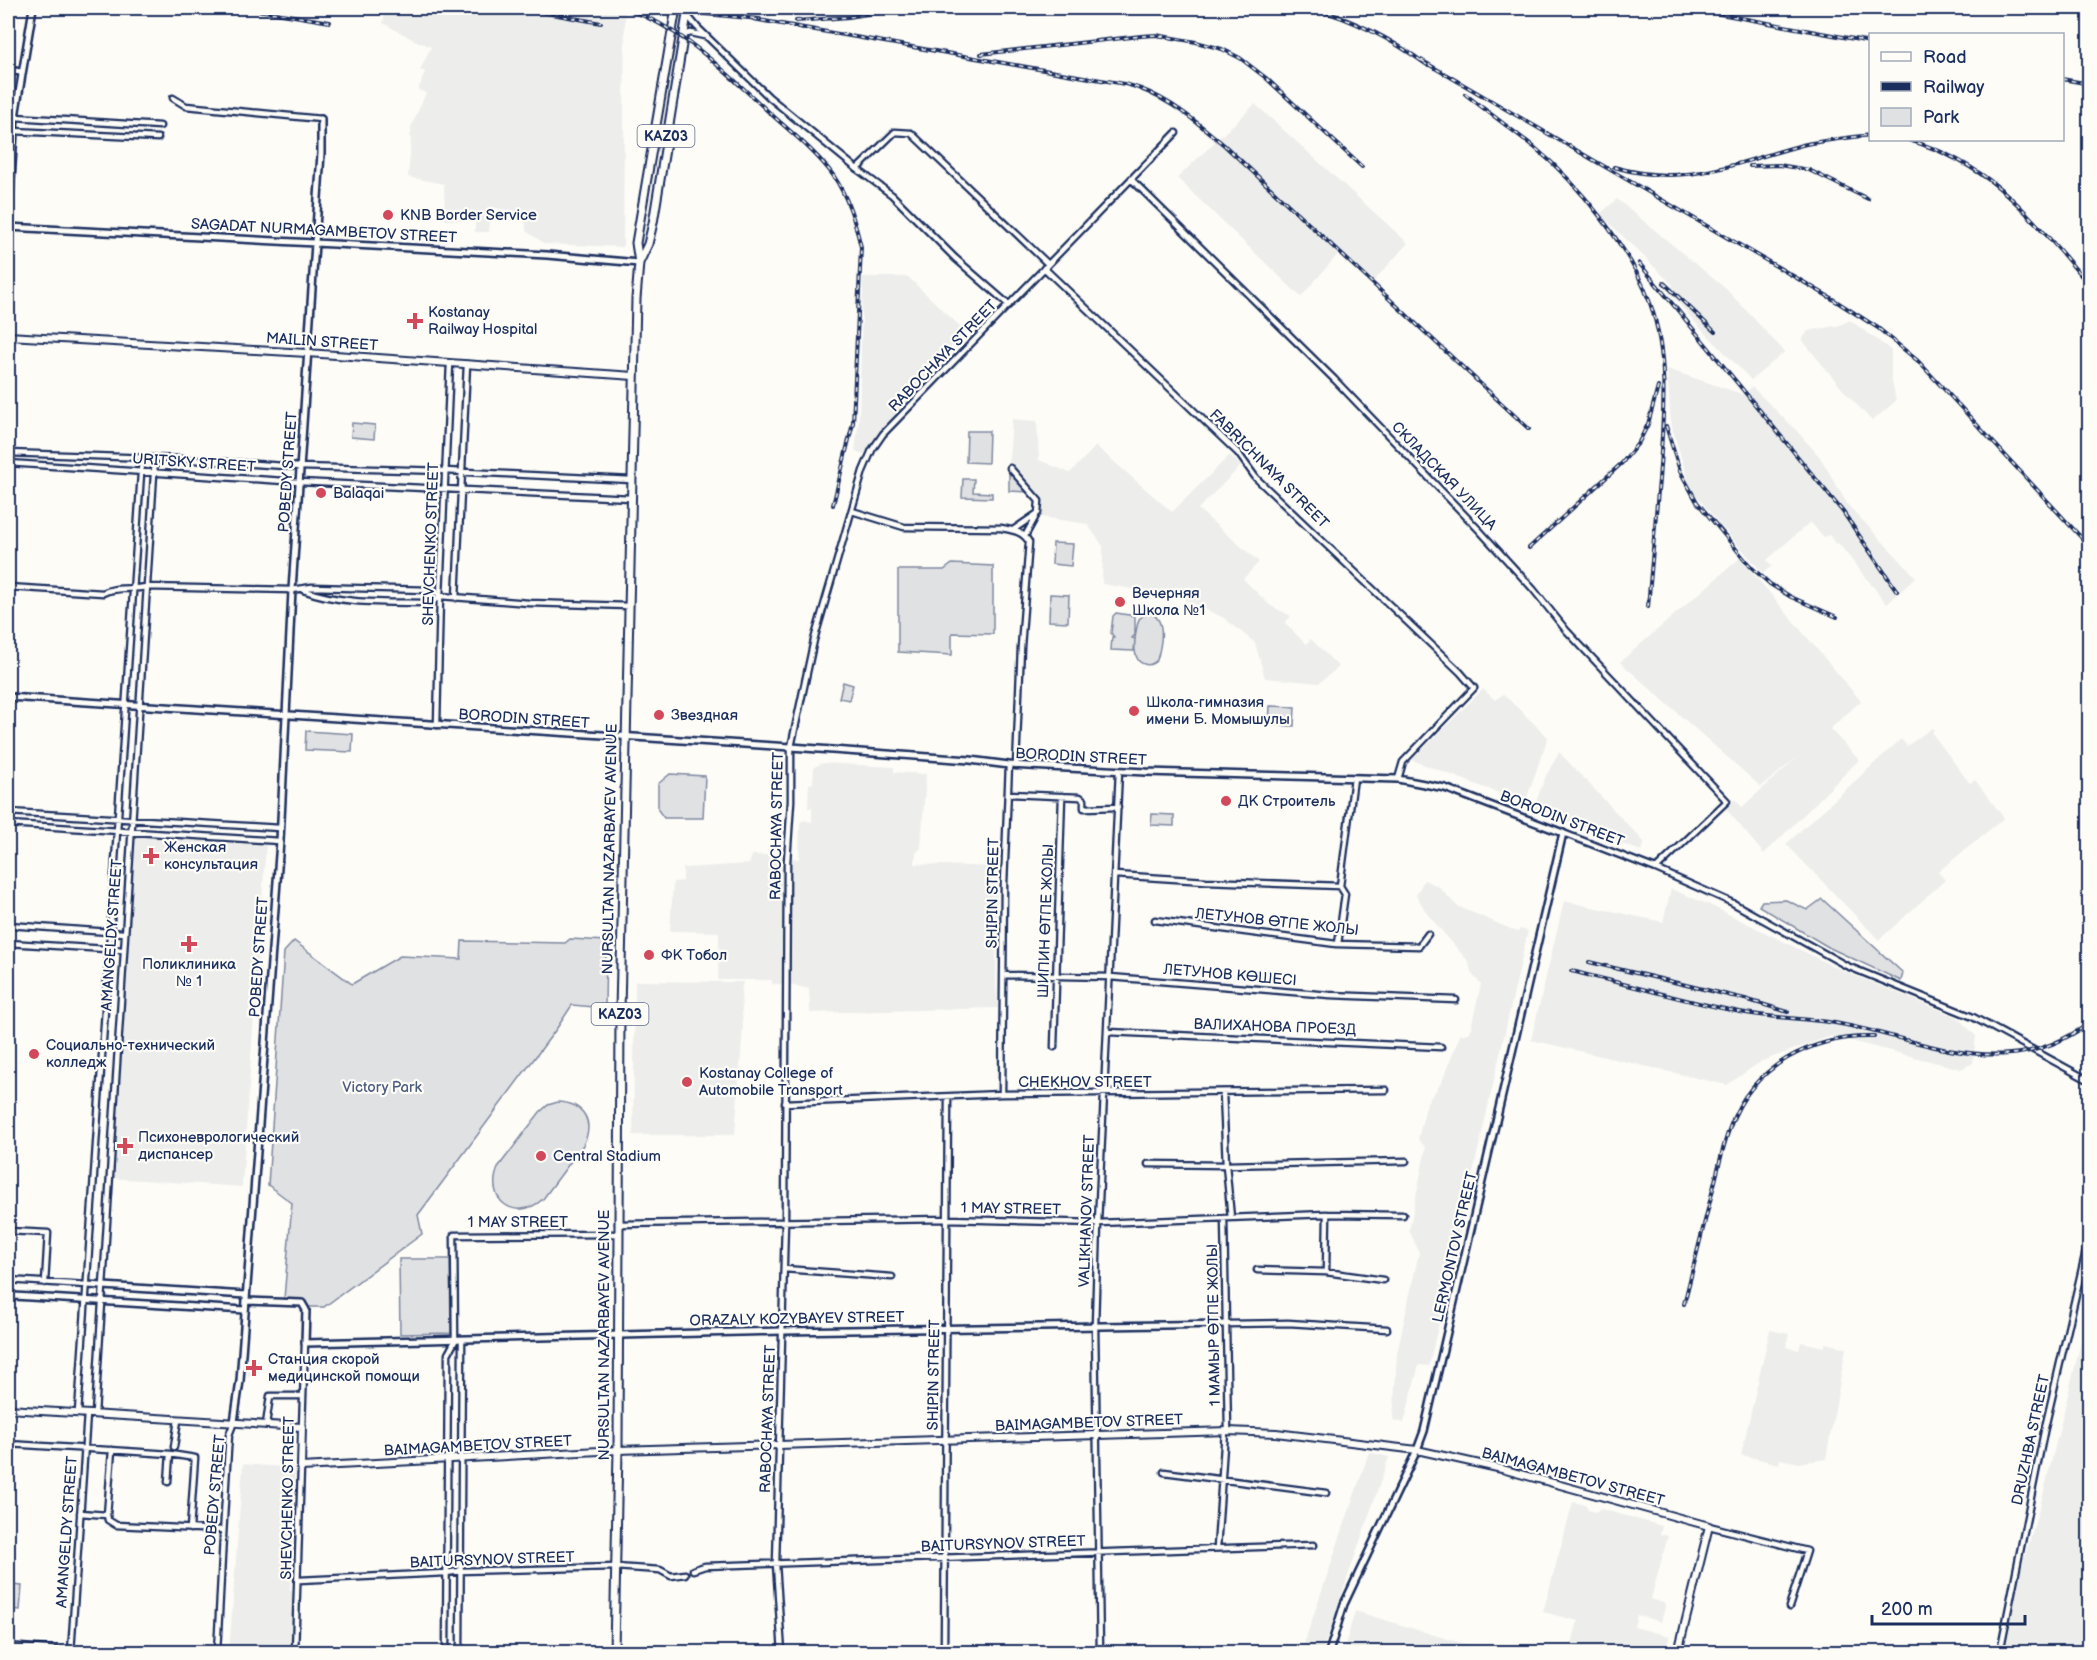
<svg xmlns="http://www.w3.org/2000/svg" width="2097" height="1660" viewBox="0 0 2097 1660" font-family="'Balsamiq Sans',sans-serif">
	<rect width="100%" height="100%" fill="#fdfcf7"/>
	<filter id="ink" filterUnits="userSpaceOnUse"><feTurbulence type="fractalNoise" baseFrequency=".0167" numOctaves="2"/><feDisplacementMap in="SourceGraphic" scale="12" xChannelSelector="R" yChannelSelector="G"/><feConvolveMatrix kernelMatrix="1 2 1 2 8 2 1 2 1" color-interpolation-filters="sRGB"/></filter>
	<g filter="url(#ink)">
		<!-- built -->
		<path fill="#edeeec" d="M386,8h230l9,2 -2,237 -78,-3 -19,-13 -1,-17 -34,-7 -2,25h-14v-11l-30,-1 -1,-36 -36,-7 3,-38 -1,-3 2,-6 -2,-1 16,-36 -8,-3 7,-18 -5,-2 11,-23 -19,-8 -29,-16z
			M743,8h119l-59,8z
			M1255,104l153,139 -36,40 -33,-30 -38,44 -124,-119z
			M1617,199l109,90 59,63 -34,28 -59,-61 -24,-28 5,-6 -73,-71z
			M863,277h45l57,54 -101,123 -9,-3 4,-31z
			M1850,320l41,30v25l5,26 -24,20 -28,-30 -42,-51 6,-9 32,-6z
			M1667,369l75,25 10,-7 44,43 24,27 28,48 68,72 -29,27 -49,-61 -2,1 -7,-9 -5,2 -14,-15 -43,38 5,6 -9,7 -41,-46 -29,-36 -4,-8 -18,-59z
			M1012,419l25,2 2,39 31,13 26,-27 76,66 58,-57 11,11 -43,43 61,53 -16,17 28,27 20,10 -6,7 21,21 5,-5 28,28 -20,16 -54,-5 -10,-35 -31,-25 -45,-21 -77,-13 1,-38 -16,-22 -46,-7 -1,-21 -31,-35z
			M1740,558l121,143 -31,28 29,31 -95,94 -38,-45 9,-10 7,8 58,-52 -39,32 -141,-125z
			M1483,689l12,11 8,-6 45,43 -23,66 -113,-43z
			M1932,728l2,2 -2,3 36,48 2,2 5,-3 29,38 -66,54 7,8 -66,60 -93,-96 115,-105 6,7z
			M1559,752l86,91 -4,8 -107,-40 -1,-2 12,-31z
			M823,763l71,4v5l32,2 -5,74 -5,5 -1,11 82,3 -1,119 2,22 -188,5 -1,-24 -20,-5h-17v-4h-54l1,-48 -49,-1 3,-49 10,-1v-13l66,-4 3,-9h24l23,4 1,-36 3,-3 9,2v-14h-4l1,-24 4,-1 1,-16z
			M135,834l131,10 -24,343 -131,-9z
			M1424,880l14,6 19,20 61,26 2,-3 8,2 -99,435 -10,-1 -15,58 -11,-3 4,-67 22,-101 -10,-22 17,-82 -8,-9 9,-37 15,-20 18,-47 10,-3 11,-48 -9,-10 -4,-13 -40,-46 -12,-20z
			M1671,889l39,16 131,65 116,47 19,19 -3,27 -12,6 -130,-33 -69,25 -35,24 -196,-45 33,-139 99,21z
			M635,981l108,1 -2,10 2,36 -8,107h-102z
			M2089,1310v342h-84l14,-76 23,-77z
			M1770,1330l19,4 -3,13 13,3 2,-8 23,5 2,-4 20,5 -20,111 -27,4 -19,-4 -1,5 -38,-9z
			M250,1359l9,1 -2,17 -9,-1z
			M1369,1452l20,5 -67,195h-21z
			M243,1464l52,4 -5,122 7,2 -1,60h-67z
			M1573,1502l13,3 2,5 8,2 5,-3 61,17 -2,8 8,2 -17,63 15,5 -5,18 -24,-7 -3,12 36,9 -5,16h-87l-6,-9 6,-22 -35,-9z
			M1355,1611l136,41h2h-150z"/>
		<!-- green -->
		<path fill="#e0e1e3" stroke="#7e88a0" stroke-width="1.5" d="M352,423l23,2 -1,14 -23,-2z
			M967,431h22l-1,32 -22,-1z
			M1009,469l19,23 -19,-1z
			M963,479h11l-1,13 19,1v5l-30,-1z
			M1053,543l20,1 -2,22 -19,-2z
			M952,564l41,2v68l-41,-1v22l-54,-3v-82h46z
			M1050,594l19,1 -1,27 -19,-1z
			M1116,613l19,3v19l-3,3 3,1 -1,12 -23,-1 1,-13h2l-3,-4 2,-17z
			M1150,613c17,6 11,33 7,47 -4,4 -8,6 -13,4 -15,-4 -8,-35 -5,-45l5,-4z
			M843,682l10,3 -4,15 -10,-2z
			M1270,706l25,1 -1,19 -25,-1z
			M306,731l47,3 -1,18 -47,-2z
			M670,774l35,2 -2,42h-39l-6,-8v-26z
			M1152,814l22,1v11l-23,-1z
			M1822,899l81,74 -2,8 -71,-33 -71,-42 3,-5 24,-1 21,10z
			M570,939l36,2 -1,67 -33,-3 -15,23 -139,187 4,19 -98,73h-16l-6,-8h-18l8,-96 -24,-18 16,-233 10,-11 58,43 48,-28 61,3 1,-18 103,2z
			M558,1102c26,1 37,20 25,43l-40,54c-28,25 -60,0 -44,-33l41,-54 8,-7z
			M399,1259h51l1,74 -51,1z
			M12,1585l10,1 -2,24 -10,-1z"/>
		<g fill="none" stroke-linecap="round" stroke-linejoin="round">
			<!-- minor casing -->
			<g stroke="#1b2f5e" stroke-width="9">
				<path id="minor" d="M687,15l10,12 72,70 88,72 38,-37 16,1 137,131
					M683,35l8,-2 14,3
					M173,98l13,8 135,13
					M15,117l145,9
					M13,131l145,7
					M857,169l35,26 63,63 54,47
					M1131,179l204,201 145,151 53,58 33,41 161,171 -71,68
					M1044,268l194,185 18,25 204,194 14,16 -71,74 -5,17
					M8,453l170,6 122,8 145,4 187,9
					M8,463l291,19 332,16
					M1010,468l29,33 -1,12 -25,17
					M852,511l52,16 97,1c11,2 22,3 28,14l-8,105 -5,119
					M1025,536l11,-20
					M8,587l95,6c12,-7 29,-3 43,-6l146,3 20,-3 118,3 6,2 4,4
					M303,590c40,15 85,12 128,13l9,-7
					M440,596l89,7 100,3
					M456,598l11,-234
					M437,725l3,-129 10,-233
					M1009,794l71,3 4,3v8l34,-1
					M8,812l272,16
					M8,824l272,17
					M1563,833l93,36 77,34 114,63 126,51 117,64
					M1115,875l91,6 134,5
					M1155,920l181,24 83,2 9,-12
					M8,925l116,8
					M8,943l115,7
					M1338,944l7,-50 -5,-8 14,-108
					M1003,975l107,2 220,18 126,5
					M1108,1032l333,15
					M1054,1047l8,-251
					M1223,1093l3,72 5,53
					M1002,1094l2,-210 5,-119
					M785,1103l217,-9 384,-4
					M1148,1164l78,1 180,-4
					M1224,1218l4,213
					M618,1224l329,-5 151,4 229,-9 76,1
					M8,1231l40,2 -3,50
					M784,1269l108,8
					M1257,1270l69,2 57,8
					M1326,1272l1,-58
					M8,1280l79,5
					M1226,1324l62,-1 99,6
					M78,1413l64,-955
					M95,1414l60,-956
					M266,1425l4,-29h33
					M302,1427l3,-84
					M8,1444l100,6
					M174,1447l4,-27
					M110,1450l60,4 25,4 -5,71
					M1164,1472l162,21
					M168,1482l2,-28
					M80,1513l27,2 5,-65
					M107,1515l1,5 8,5 106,5
					M1709,1526l98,25 -18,56
					M1217,1548l8,-117
					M693,1570l12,-4 609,-21
					M299,1580l147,-7 14,-2 155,-4 45,3 11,6 14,-2
					M8,1646l51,4 6,2
					M71,1652l16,-238
					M217,1652c4,-72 7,-144 12,-217l5,-13
					M295,1652l6,-185
					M446,1652l2,-298 7,-13 -1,-106 164,-1
					M460,1652l2,-311
					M782,1652l-6,-88 9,-342 2,-360 4,-61v-54l23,-107 49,-169 9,-21 11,-16 293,-301
					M944,1652l4,-555
					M1100,1652l-5,-326 3,-103 21,-452
					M2000,1652l44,-220 46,-198"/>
			</g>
			<!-- tertiary casing -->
			<g stroke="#1b2f5e" stroke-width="10">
				<path id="tertiary" d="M8,70l13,2
					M8,227l539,28 92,8
					M8,304l2,-68 -2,-9 7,-110 18,-109
					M8,697l783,50 179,13 39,5 137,7 252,7 47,9 118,45 -139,598 -7,19 -73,154 -15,48
					M87,1285l159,10
					M14,1296l231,14
					M246,1301l56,2 4,7 -1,33 478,-12 443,-7
					M234,1422l6,-41 40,-540 12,-251 29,-437v-34"/>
			</g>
			<!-- secondary casing -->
			<g stroke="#1b2f5e" stroke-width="10">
				<path id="secondary" d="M8,336l299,17 327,23
					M8,1409l294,18 -1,40 317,-17 610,-19 48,2 141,17 85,19 207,57 -31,126"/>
			</g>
			<!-- primary casing -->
			<g stroke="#1b2f5e" stroke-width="11">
				<path id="primary" d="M639,263l9,-19 5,-21 35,-215
					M614,1652l4,-202 2,-439 16,-712 3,-36 -3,-20 40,-235"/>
			</g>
			<!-- minor -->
			<use href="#minor" stroke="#fdfcf7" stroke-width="4.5"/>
			<!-- tertiary -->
			<use href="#tertiary" stroke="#fdfcf7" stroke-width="5"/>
			<!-- secondary -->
			<use href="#secondary" stroke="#fdfcf7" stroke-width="6"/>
			<!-- primary -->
			<use href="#primary" stroke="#fdfcf7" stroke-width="7"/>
			<!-- rail casing -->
			<g stroke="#1b2f5e" stroke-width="4">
				<path id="rail" d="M245,8l85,14
					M519,8l82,15
					M624,8c60,20 102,65 147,106 21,19 45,38 62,61 15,22 22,47 28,72l-8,176 -20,82
					M670,8l35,6 55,5
					M1312,8c40,11 81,32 115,57
					M1688,8l182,34
					M753,19l348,61c12,2 25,3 37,8 33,12 59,34 86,57l305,284
					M796,21l53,-4 54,-9
					M981,54l160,-18 15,-1 40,7 26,7 18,9 26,20 96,89
					M1421,60l410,238 47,30 40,33 172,186
					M2062,79l28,5
					M1465,94c23,18 46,35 69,53 44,36 97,102 116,156 20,56 13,118 9,177 -4,42 -7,84 -11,127
					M1909,140c87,26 124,80 181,146
					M1750,166l29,-1 30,5 59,29
					M1614,167c73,21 120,-4 188,-22 23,-5 46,-7 68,-10
					M1639,263l204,249 54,79
					M1664,283l51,49
					M1666,426l14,45 17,31 54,65 19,17 21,13 46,20
					M1529,548l93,-85 17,-21 9,-18 10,-37
					M1589,962l156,37 43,13
					M1571,971c56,13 112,30 169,41 31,6 64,6 95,11 58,10 116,36 175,31 30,-2 55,-14 80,-31
					M1684,1304c9,-37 19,-74 28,-111 6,-22 10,-45 18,-66 21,-61 83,-92 144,-90"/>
			</g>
			<!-- rail -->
			<use href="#rail" stroke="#fdfcf7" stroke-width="1.5" stroke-dasharray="4.5" stroke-linecap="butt"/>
		</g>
	</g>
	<!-- markers -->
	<g fill="#d1495b" stroke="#fdfcf7" stroke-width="2">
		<circle cx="388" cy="215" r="6"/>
		<path d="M412 312h6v6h6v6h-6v6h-6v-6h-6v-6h6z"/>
		<circle cx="321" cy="493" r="6"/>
		<circle cx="1120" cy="602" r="6"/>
		<circle cx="1134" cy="711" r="6"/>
		<circle cx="659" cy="715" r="6"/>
		<circle cx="1226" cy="801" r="6"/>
		<path d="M148 847h6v6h6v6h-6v6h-6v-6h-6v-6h6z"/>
		<path d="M186 935h6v6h6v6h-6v6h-6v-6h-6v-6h6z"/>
		<circle cx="649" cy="955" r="6"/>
		<circle cx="34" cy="1054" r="6"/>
		<circle cx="687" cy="1082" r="6"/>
		<path d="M122 1137h6v6h6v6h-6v6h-6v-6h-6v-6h6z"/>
		<circle cx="541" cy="1156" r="6"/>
		<path d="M251 1359h6v6h6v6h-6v6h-6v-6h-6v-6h6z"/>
	</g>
	<g text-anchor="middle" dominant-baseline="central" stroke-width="4.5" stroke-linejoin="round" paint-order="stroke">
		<!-- shield labels -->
		<g fill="#fdfcf7" stroke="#5f6c8c" stroke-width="1.5">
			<rect x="637.5" y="125" width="57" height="22" rx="4.5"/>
			<rect x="591.5" y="1003" width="57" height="22" rx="4.5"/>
		</g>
		<g font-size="14" font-weight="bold" fill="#1b2f5e">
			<text x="666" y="136">KАZ03</text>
			<text x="620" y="1014">KАZ03</text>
		</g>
		<!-- poi labels -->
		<g font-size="15" fill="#1b2f5e" stroke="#fdfcf7" text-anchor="start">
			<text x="400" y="215">KNB Border Service</text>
			<text x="428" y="312">Kostanay<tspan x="428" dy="17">Railway Hospital</tspan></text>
			<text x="333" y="493">Balaqai</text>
			<text x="1132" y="593">Вечерняя<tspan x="1132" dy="17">Школа №1</tspan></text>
			<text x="1146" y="702">Школа-гимназия<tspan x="1146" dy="17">имени Б. Момышулы</tspan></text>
			<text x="671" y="715">Звездная</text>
			<text x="1238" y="801">ДК Строитель</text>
			<text x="164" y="847">Женская<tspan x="164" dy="17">консультация</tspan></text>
			<text x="661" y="955">ФК Тобол</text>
			<text x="189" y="964" text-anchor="middle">Поликлиника<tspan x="189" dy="17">№ 1</tspan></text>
			<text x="46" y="1045">Социально-технический<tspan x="46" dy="17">колледж</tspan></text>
			<text x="699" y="1073">Kostanay College of<tspan x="699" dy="17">Automobile Transport</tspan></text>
			<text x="138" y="1137">Психоневрологический<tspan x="138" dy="17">диспансер</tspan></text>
			<text x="553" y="1156">Central Stadium</text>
			<text x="268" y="1359">Станция скорой<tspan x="268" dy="17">медицинской помощи</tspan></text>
		</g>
		<!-- street labels -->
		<g font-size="15" fill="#1b2f5e" stroke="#fdfcf7">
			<text transform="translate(324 231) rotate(3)">SAGADAT NURMAGAMBETOV STREET</text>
			<text transform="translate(322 342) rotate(4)">MAILIN STREET</text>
			<text transform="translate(943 356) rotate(-46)">RABOCHAYA STREET</text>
			<text transform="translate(194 463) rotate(4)">URITSKY STREET</text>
			<text transform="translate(1269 469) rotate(45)">FABRICHNAYA STREET</text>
			<text transform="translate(288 472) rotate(-86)">POBEDY STREET</text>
			<text transform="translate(1444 476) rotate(46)">СКЛАДСКАЯ УЛИЦА</text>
			<text transform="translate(431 544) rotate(-88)">SHEVCHENKO STREET</text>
			<text transform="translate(524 719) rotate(4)">BORODIN STREET</text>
			<text transform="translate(1081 757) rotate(3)">BORODIN STREET</text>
			<text transform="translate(1562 819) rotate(21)">BORODIN STREET</text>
			<text transform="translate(777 826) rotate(-89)">RABOCHAYA STREET</text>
			<text transform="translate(610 849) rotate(-89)">NURSULTAN NAZARBAYEV AVENUE</text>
			<text transform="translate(993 893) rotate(-89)">SHIPIN STREET</text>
			<text transform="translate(1046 921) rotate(-88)">ШИПИН ӨТПЕ ЖОЛЫ</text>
			<text transform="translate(1277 922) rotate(6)">ЛЕТУНОВ ӨТПЕ ЖОЛЫ</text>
			<text transform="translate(112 935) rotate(-86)">AMANGELDY STREET</text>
			<text transform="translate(259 957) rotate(-86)">POBEDY STREET</text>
			<text transform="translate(1230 975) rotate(5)">ЛЕТУНОВ КӨШЕСІ</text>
			<text transform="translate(1275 1027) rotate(2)">ВАЛИХАНОВА ПРОЕЗД</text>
			<text x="1085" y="1082">CHEKHOV STREET</text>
			<text transform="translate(1011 1209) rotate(1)">1 MAY STREET</text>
			<text transform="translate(1087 1211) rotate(-88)">VALIKHANOV STREET</text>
			<text x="518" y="1222">1 MAY STREET</text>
			<text transform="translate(1455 1247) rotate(-77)">LERMONTOV STREET</text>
			<text transform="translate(797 1319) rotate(-1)">ORAZALY KOZYBAYEV STREET</text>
			<text transform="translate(1214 1325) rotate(-91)">1 МАМЫР ӨТПЕ ЖОЛЫ</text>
			<text transform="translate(604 1335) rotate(-90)">NURSULTAN NAZARBAYEV AVENUE</text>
			<text transform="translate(934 1375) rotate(-89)">SHIPIN STREET</text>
			<text transform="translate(768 1419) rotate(-88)">RABOCHAYA STREET</text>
			<text transform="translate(1089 1423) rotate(-2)">BAIMAGAMBETOV STREET</text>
			<text transform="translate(2031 1440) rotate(-78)">DRUZHBA STREET</text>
			<text transform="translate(478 1446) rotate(-3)">BAIMAGAMBETOV STREET</text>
			<text transform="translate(1573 1477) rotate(15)">BAIMAGAMBETOV STREET</text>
			<text transform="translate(215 1495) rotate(-85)">POBEDY STREET</text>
			<text transform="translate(288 1498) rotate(-89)">SHEVCHENKO STREET</text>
			<text transform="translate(67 1532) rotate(-86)">AMANGELDY STREET</text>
			<text transform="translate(1003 1544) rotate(-2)">BAITURSYNOV STREET</text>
			<text transform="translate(492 1560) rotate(-2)">BAITURSYNOV STREET</text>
		</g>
		<!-- park labels -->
		<g font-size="15" fill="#4c5c7f" stroke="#fdfcf7">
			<text x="382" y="1087">Victory Park</text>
		</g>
	</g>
	<!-- margin -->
	<rect width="2097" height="1660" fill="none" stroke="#fdfcf7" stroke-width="30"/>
	<rect x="15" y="15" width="2067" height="1630" fill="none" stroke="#1b2f5e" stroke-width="2" filter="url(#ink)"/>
	<!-- legend -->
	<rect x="1869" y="33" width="195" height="108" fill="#fdfcf7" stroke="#a3aaba" stroke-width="1.5"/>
	<rect x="1881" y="52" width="30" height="9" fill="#fdfcf7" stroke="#a3aaba" stroke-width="1.5"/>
	<text x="1923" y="63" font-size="18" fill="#1b2f5e">Road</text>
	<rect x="1881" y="82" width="30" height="9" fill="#1b2f5e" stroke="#a3aaba" stroke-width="1.5"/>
	<text x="1923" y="93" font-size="18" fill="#1b2f5e">Railway</text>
	<rect x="1881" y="108" width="30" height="18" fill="#e0e1e3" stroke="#a3aaba" stroke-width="1.5"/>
	<text x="1923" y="123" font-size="18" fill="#1b2f5e">Park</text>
	<!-- scale -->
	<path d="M1872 1615v9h153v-9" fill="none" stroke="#1b2f5e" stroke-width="3"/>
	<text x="1881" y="1615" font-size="18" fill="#1b2f5e" stroke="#fdfcf7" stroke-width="4.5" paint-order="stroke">200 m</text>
</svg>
